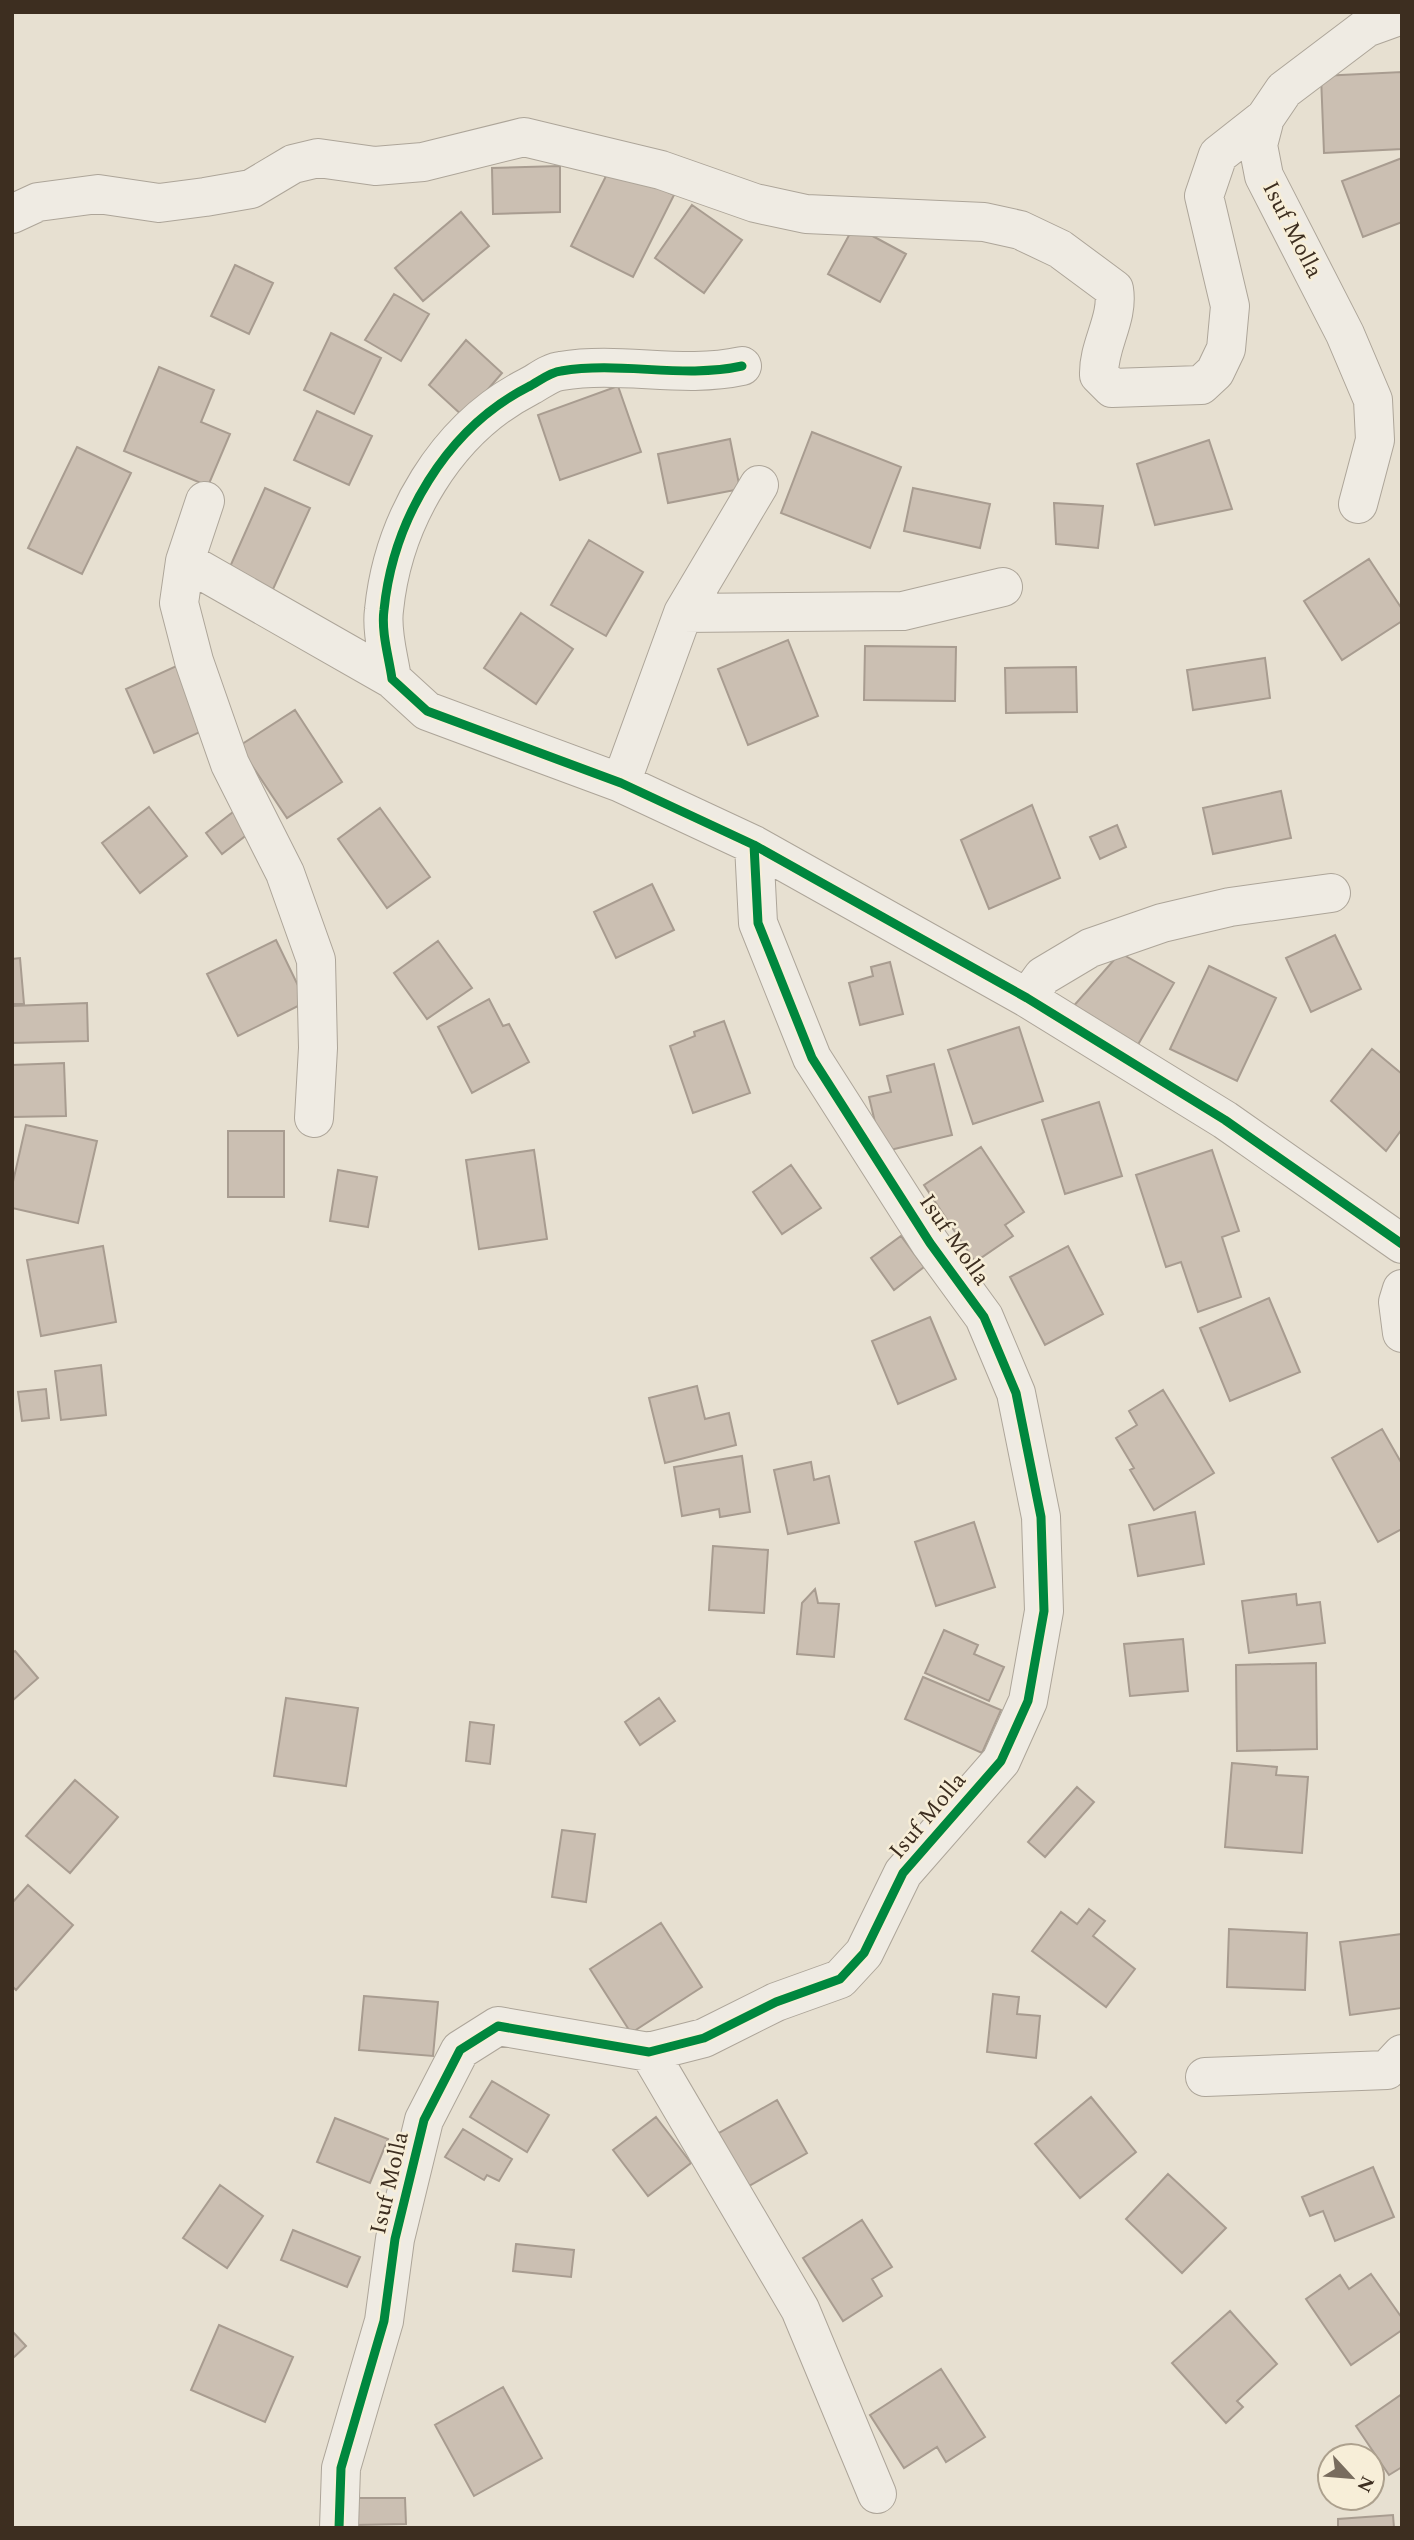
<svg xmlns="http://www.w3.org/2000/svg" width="1414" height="2540" viewBox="0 0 1414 2540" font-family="Spectral,serif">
	<rect width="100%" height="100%" fill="#e7e0d1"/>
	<!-- building -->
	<path fill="#cbbfb2" stroke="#a89c90" stroke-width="2" d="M1402,72v77l-78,4 -3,-77z
		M1402,158v64l-39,15 -21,-56z
		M612,164l62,31 -41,82 -62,-31z
		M560,166v46l-67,2 -1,-46z
		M692,205l50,35 -38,53 -49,-35z
		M461,212l28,34 -66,55 -28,-33z
		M854,226l52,28 -26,48 -52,-28z
		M235,265l38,18 -24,51 -38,-18z
		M394,294l35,20 -28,47 -36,-21z
		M331,333l50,25 -27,56 -50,-24z
		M466,340l36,33 -38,44 -35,-32z
		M159,367l55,23 -13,32 29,12 -22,52 -84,-35z
		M618,386l23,66 -81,28 -22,-65z
		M317,411l55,25 -23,49 -55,-25z
		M812,432l89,35 -31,81 -89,-35z
		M730,439l10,50 -72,14 -10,-49z
		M1209,440l23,69 -77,16 -18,-61z
		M77,447l54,26 -49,101 -54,-26z
		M265,488l45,20 -41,90 -44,-20z
		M913,488l77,16 -10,44 -76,-17z
		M1054,503l49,3 -5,42 -42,-4z
		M589,540l54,32 -37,64 -55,-31z
		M1369,559l33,50v12l-60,39 -38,-59z
		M521,613l52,36 -37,55 -52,-36z
		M788,640l30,76 -70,29 -30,-76z
		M865,646l91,1 -1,54 -91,-1z
		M1265,658l5,40 -77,12 -6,-40z
		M183,663l28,64 -57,26 -28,-64z
		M1076,667l1,45 -71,1 -1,-45z
		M295,710l47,72 -55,36 -48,-72z
		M1281,791l10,47 -78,16 -10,-46z
		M1032,805l28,73 -71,31 -28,-69z
		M149,807l38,49 -47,37 -38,-50z
		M380,808l50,69 -43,31 -49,-69z
		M237,809l16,21 -31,24 -16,-21z
		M1117,825l9,22 -26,12 -10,-22z
		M652,884l22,46 -58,28 -22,-46z
		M1335,935l26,54 -50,23 -25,-54z
		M276,940l30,62 -68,34 -31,-62z
		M438,941l34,47 -45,31 -33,-46z
		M1120,953l54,30 -38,65 -65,-39z
		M20,958l4,46h-12v-45z
		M890,962l13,52 -43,11 -11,-42 24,-7 -2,-9z
		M1209,966l67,32 -39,83 -67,-32z
		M489,999l14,27 6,-2 20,38 -57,31 -34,-66z
		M87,1003l1,38 -76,2v-37z
		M724,1021l26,72 -57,20 -23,-67 25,-10 -1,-4z
		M1019,1027l24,74 -70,23 -25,-74z
		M1372,1049l30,25v55l-16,22 -55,-50z
		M64,1063l2,53 -54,1v-52z
		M934,1064l18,71 -70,17 -13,-55 22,-5 -4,-16z
		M1099,1102l23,74 -57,18 -23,-74z
		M26,1125l71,16 -19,82 -66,-15v-22z
		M228,1131h56v66h-56z
		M981,1147l43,65 -19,13 8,11 -38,26 -51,-77z
		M534,1150l13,89 -68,10 -13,-89z
		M1212,1150l27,81 -17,6 19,60 -43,15 -17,-50 -15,5 -30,-92z
		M791,1165l30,43 -39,26 -29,-42z
		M338,1170l39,7 -9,50 -38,-6z
		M901,1236l23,31 -30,23 -23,-32z
		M103,1246l13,76 -75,14 -14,-76z
		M1068,1246l35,68 -58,31 -35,-68z
		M1269,1298l31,74 -70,29 -30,-73z
		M930,1317l26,62 -58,25 -26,-63z
		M101,1365l5,50 -45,5 -6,-49z
		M697,1386l8,33 24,-6 7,32 -71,18 -16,-65z
		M46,1389l3,29 -27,3 -4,-29z
		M1163,1390l51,83 -60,37 -24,-40 4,-2 -18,-30 21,-13 -8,-14z
		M1382,1429l20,35v65l-24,13 -46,-84z
		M742,1456l8,56 -30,5 -1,-8 -37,7 -8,-49z
		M811,1462l3,18 15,-4 10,47 -51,11 -14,-64z
		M1195,1512l9,52 -66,12 -9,-51z
		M974,1522l21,65 -59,19 -21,-64z
		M713,1546l55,4 -4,63 -55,-3z
		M815,1589l3,14 21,1 -5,53 -37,-3 5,-51z
		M1296,1594l1,11 23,-3 5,41 -76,10 -7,-52z
		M944,1630l34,15 -4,9 30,13 -15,34 -64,-28z
		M1183,1639l5,52 -58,5 -6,-52z
		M15,1651l23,27 -26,23v-48z
		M1316,1663l1,86 -80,2 -1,-86z
		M923,1677l78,33 -19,43 -77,-34z
		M286,1698l72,10 -12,78 -72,-10z
		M659,1698l16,23 -35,24 -15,-23z
		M470,1722l24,3 -4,39 -24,-3z
		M1232,1763l45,4 -1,8 32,2 -6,76 -77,-6z
		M75,1780l43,37 -48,56 -44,-37z
		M1077,1787l17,15 -49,55 -17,-15z
		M562,1830l33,4 -9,68 -34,-5z
		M28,1885l45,40 -57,65 -4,-4v-83z
		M1089,1909l16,12 -12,15 42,33 -29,38 -74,-56 29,-39 16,12z
		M661,1923l41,64 -71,46 -41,-64z
		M1229,1929l78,4 -2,57 -78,-3z
		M1402,1934v74l-52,7 -10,-73z
		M993,1994l26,3 -2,17 23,2 -4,42 -49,-6z
		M364,1996l74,6 -5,54 -74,-6z
		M492,2081l57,34 -22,37 -57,-35z
		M1091,2097l45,55 -56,46 -45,-54z
		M777,2100l30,53 -65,37 -30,-53z
		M656,2117l35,46 -43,33 -35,-46z
		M335,2118l53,21 -18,44 -53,-21z
		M463,2129l49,30 -13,22 -12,-6 -3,5 -39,-23z
		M1373,2167l21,50 -59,24 -12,-30 -13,5 -8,-19z
		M1168,2174l58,54 -44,45 -56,-54z
		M220,2185l43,31 -36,52 -44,-30z
		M862,2220l30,47 -20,12 10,17 -39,25 -40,-63z
		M293,2230l67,27 -13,30 -66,-27z
		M516,2244l58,6 -3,27 -58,-6z
		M1371,2274l31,44v12l-51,35 -45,-66 34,-24 9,14z
		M1230,2311l47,53 -40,37 6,6 -17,16 -54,-60z
		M219,2325l74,32 -28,65 -74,-32z
		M12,2331l14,15 -14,13z
		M941,2369l44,68 -39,25 -9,-15 -33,21 -34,-53z
		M503,2387l39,71 -68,38 -39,-71z
		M1402,2394v73l-13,8 -33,-49z
		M355,2498h50l1,26 -51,1z
		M1393,2515l1,13h-56v-9z"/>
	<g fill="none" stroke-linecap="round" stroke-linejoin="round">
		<!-- minor casing -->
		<g stroke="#ada599" stroke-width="40">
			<path id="minor" d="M12,214l26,-12 60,-8 61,9 46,-6 46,-8 42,-25 25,-6 57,8 48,-4 101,-25 137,33 94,33 51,11 178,8 36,8 40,19 54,40c5,30 -16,56 -15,86l13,13 89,-3 14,-13 11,-23 4,-43 -26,-110 14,-41 47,-37
				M742,366c-59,13 -121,-5 -181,5 -11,1 -23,11 -33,16 -82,42 -135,133 -144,223 -3,22 5,48 8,69l35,32 194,72 133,62 273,153 198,122 177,124
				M1358,504l17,-64 -2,-40 -28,-66 -81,-158 -6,-31 7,-27 19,-28 82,-62 36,-13
				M185,561l20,-60
				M683,613l220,-2 100,-24
				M621,783l62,-170 76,-128
				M1027,998l16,-22 47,-28 72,-25 68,-16 101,-14
				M314,1118l4,-70 -2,-88 -31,-87 -55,-109 -36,-103 -15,-58 6,-42 207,118
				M1402,1289l-4,13 4,31
				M649,2052l151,257 77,185
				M1205,2077l182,-7 15,-16
				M339,2528l2,-60 43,-147 11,-82 29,-119 36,-70 38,-24 151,26 55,-14 72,-36 64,-23 24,-26 39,-80 98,-112 27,-60 16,-90 -3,-94 -25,-124 -32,-76 -54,-74 -118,-185 -54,-135 -4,-78"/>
		</g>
		<!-- minor -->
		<use href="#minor" stroke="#efebe3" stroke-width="38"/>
		<!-- cycleway casing -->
		<g stroke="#f7eed8" stroke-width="13">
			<path id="cycleway" d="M742,366c-59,13 -121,-5 -181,5 -11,1 -23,11 -33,16 -82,42 -135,133 -144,223 -3,22 5,48 8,69l35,32 194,72 133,62 273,153 198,122 177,124
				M339,2528l2,-60 43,-147 11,-82 29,-119 36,-70 38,-24 151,26 55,-14 72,-36 64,-23 24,-26 39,-80 98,-112 27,-60 16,-90 -3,-94 -25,-124 -32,-76 -54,-74 -118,-185 -54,-135 -4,-78"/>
		</g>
		<!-- cycleway -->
		<use href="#cycleway" stroke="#00873e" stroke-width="9"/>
	</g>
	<g text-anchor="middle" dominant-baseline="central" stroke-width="5" stroke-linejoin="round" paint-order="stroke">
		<!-- street labels -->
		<g font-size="23" fill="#3d2e20" stroke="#f7eed8">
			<text transform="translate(1292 230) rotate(63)">Isuf Molla</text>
			<text transform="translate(954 1240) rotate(55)">Isuf Molla</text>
			<text transform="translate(928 1816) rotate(-50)">Isuf Molla</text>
			<text transform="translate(390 2183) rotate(-77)">Isuf Molla</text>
		</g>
	</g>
	<!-- border -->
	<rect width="1414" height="2540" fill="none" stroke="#3d2e20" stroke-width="28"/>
	<!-- north arrow -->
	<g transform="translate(1351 2477) rotate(116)"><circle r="33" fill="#f7eed8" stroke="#ada18e" stroke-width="2"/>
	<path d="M0-5L12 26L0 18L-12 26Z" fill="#786c5e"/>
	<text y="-10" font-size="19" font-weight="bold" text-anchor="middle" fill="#3d2e20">N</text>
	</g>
</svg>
